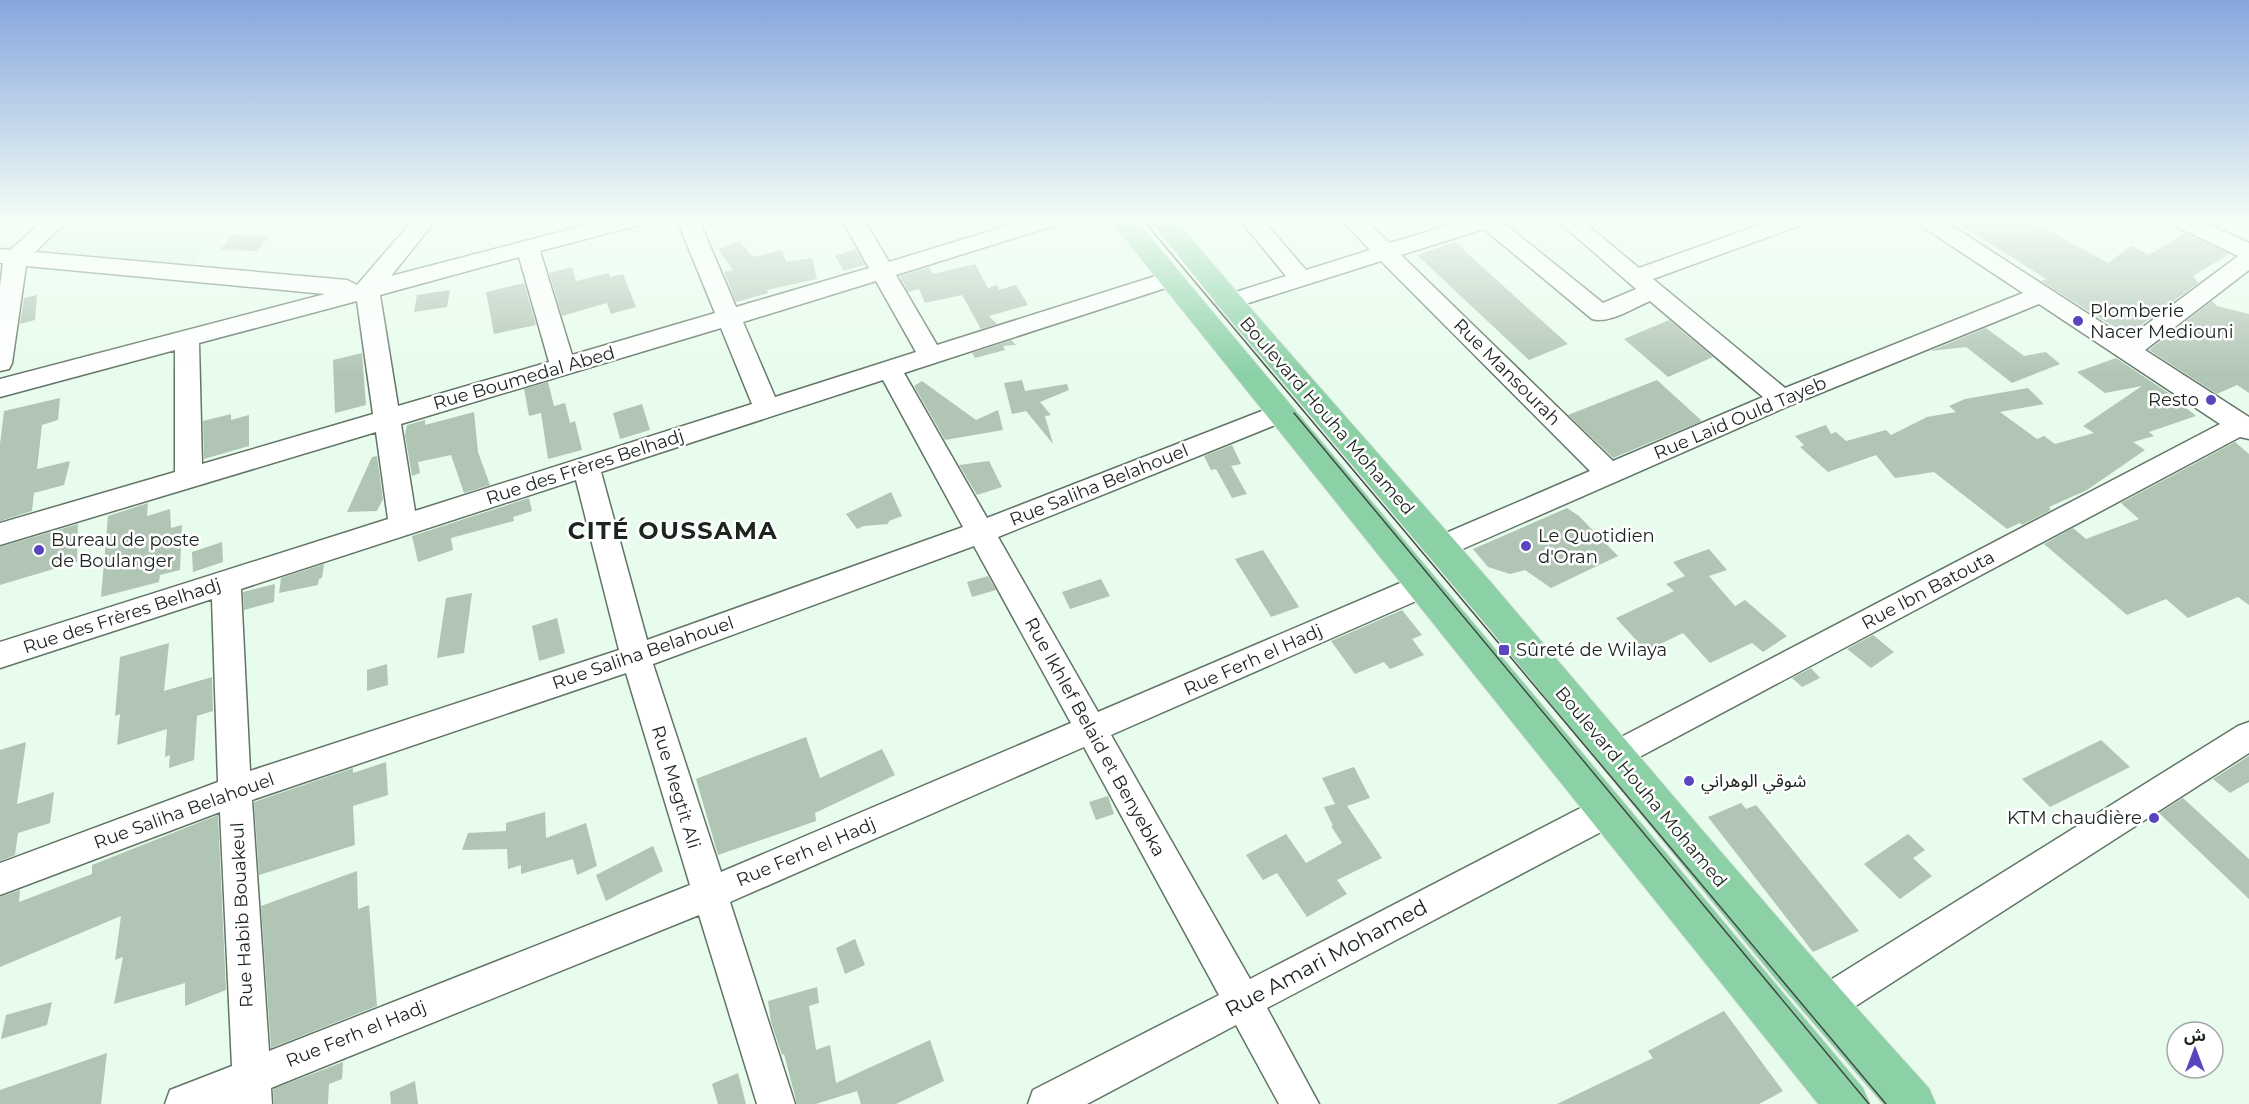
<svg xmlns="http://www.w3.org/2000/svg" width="2249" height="1104" viewBox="0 0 2249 1104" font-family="Montserrat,'Noto Sans Arabic',sans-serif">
	<rect width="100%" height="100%" fill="#e7fcec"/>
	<!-- built -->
	<path fill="#d7f3de" d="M66,220h172l-46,46 -160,-16z"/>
	<!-- building -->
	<path fill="#b1c5b5" d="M1953,220h77l78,43 23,-17 18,9 36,-22 44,21 -36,22 5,7 -69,51 -25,-13 -63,-40 5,-2z
		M233,234l36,1 -12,16 -37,-1z
		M740,241l13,16 29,-7 4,12 26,-4 5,21 -50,11 1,3 -32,9 -12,-30 9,-2 -15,-21z
		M1455,242l66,60 47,42 -39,16 -112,-105z
		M856,249l9,16 -21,6 -9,-15z
		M975,264l13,24 9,-3 2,5 17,-5 12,20 -39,11 8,8 -16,5 -19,-34 -37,8 -6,-14 -11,3 -8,-16 29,-9 4,7z
		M572,267l4,14 33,-8 1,4 13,-3 13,33 -25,7 -4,-11 -45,13 -13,-43z
		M524,283l12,42 -42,9 -8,-42z
		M450,290l-3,17 -33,5 3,-17z
		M37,295l-2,25 -15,4 4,-26z
		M2212,301l5,5 32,8v79l-12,-8 -20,9 -68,-44z
		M1669,320l44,37 -45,20 -44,-38z
		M1986,328l38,28 22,-4 14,12 -48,19 -46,-36 -36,4z
		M1011,340l5,5 -13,1 2,4 -30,8 -3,-5z
		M362,353l4,52 -31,8 -2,-53z
		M2116,358l72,48 -3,1 11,9 -47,16 5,4 -21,6 12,8 -58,40 -38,17 2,3 -29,15 -2,-2 -13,6 -73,-57 -39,6 -19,-23 -48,17 -28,-25 4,-2 -9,-9 31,-11 5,9 5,-2 10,9 40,-11 5,5 36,-18 29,-5 -7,-6 16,-7 63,-11 16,16 -44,8 37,27 7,-3 11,8 39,-11 -11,-7 59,-40 -37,7 -28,-21z
		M1022,380l3,11 42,-7 2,6 -29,12 11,13 -6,1 8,28 -27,-33 -14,3 -8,-31z
		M1657,380l45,41 -89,37 -45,-43z
		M922,381l54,39 22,-10 5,20 -58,10 -31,-54z
		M548,382l6,24 11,-3 5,20 5,-2 7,29 -34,9 -7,-46 -12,3 -5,-27z
		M60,398l-2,22 -16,5 -5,44 33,-8 -6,24 -30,8 -2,18 -32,10v-77l4,-33z
		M642,404l8,26 -30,9 -7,-26z
		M474,412l4,40 12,33 -26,8 -13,-38 -33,7 2,11 -8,3 -7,-41 2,-10 18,-5v5z
		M231,414v6l18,-5v31l-45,13 -1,-38z
		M2235,442l14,12v151l-11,-8 -50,21 -22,-19 -39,16 -83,-71 29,-16 13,11 53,-20 -18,-16z
		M1232,445l9,19 -10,2 16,28 -15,4 -16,-29 -5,1 -7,-14z
		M377,456l6,43 -6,12 -30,1 25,-55z
		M989,461l13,26 -25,8 -18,-30z
		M891,492l11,24 -13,5 -1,3 -24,2 -7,3 -11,-15z
		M529,498l3,13 -19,6 1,4 -63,17 2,12 -35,12 -6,-26z
		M148,503l-1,13 23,-7 1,19 11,-3 -2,45 -20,5 -1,7 -58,15 7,-81z
		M1567,508l12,8 39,40 -67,32 -26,-18 -15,4 -22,-7 -15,-18z
		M78,524l-1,38 -77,23v-38z
		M222,542l1,20 -30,10 -1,-20z
		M1709,549l18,21 -18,6 26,30 10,-6 42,36 -24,16 -11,-9 -42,20 -27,-30 -37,18 -30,-33 58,-27 -8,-7 19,-8 -12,-14z
		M1263,550l36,57 -28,10 -36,-58z
		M324,564l-2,14 -3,1 -1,6 -39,8 2,-15z
		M988,576l8,14 -24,7 -5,-15z
		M1101,579l9,17 -40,13 -8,-17z
		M275,584l-1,18 -30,8 -1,-18z
		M472,593l-8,60 -27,5 9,-60z
		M1402,610l20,25 -10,4 12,16 -34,14 -6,-7 -29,12 -24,-33z
		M557,618l8,35 -26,8 -7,-35z
		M1873,635l21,17 -23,16 -24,-19z
		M169,643l-5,48 48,-14 1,34 -16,5 -3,44 -25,8 1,-13 -5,2 2,-28 -50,16 3,-31 -5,2 5,-59z
		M387,664l1,21 -21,6v-21z
		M1811,668l9,10 -18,9 -10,-9z
		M806,737l14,41 62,-29 13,26 -80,38 1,8 -98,34 -22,-76z
		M2101,740l29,27 -80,40 -28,-28z
		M26,742l-9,62 37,-12 -4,31 -32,10 -3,22 -15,6v-111z
		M2249,756v26l-19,11 -17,-14z
		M386,762l2,33 -35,11 2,39 -96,30 -5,-73 99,-34v5z
		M1354,767l16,31 -23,8 35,52 -45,22 10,14 -40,23 -30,-44 -14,7 -17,-25 40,-21 20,29 36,-20 -11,-17h2l-9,-19 11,-3 -13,-26z
		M1108,796l6,18 -18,6 -7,-18z
		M2183,798l66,61v40l-90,-86z
		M1741,803l5,6 10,-4 103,126 -46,21 -105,-135z
		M545,812l1,26 40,-15 11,43 -20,9 -4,-16 -52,15v-9l-13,4 -1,-20 -45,1 6,-17 38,-2v-8z
		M218,815l8,175 -41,16v-23l-71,21 9,-47 -8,3 6,-44 -121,51v-70l20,-7 -1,12 73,-28v-9z
		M1908,834l17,16 -12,8 19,18 -32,23 -36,-35z
		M653,846l10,25 -57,30 -10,-26z
		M357,871l1,38 11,-4 8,101 -106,42 -10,-142z
		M855,939l10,26 -20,9 -9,-26z
		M817,987l2,16 -10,3 7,44 14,-5 6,38 94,-43 14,41 -48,23h-35l-4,-13 -41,13h-19l-13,-50 -2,1 -11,-33 -3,-21z
		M52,1002l-5,23 -46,14 5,-24z
		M1724,1011l59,80 -24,13h-202l96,-46 -5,-7z
		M107,1053l-6,51h-101v-14z
		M343,1062l-1,17 -13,5 -1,20h-54l-1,-15z
		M738,1073l8,31h-28l-6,-20z
		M415,1081l3,23h-27l-1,-12z"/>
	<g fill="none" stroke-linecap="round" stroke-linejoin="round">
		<!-- minor casing -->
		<g stroke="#627466" stroke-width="3">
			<path id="minor" d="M44,220h24l-33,32 312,28 10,5 56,-65h23l-45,56 215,-56h36l-3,5 -99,26 32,104 143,-42 -38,-93h22l37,87 133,-39 -27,-48h22l25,42 137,-42h33l-3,5 -160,50 41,70 225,-71 8,-2 8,2 4,5 -4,5 -274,89 83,145 285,-111 9,-3 9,3 4,6 -4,6 -292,118 100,175 314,-134 10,-4 10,4 5,8 -5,8 -321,141 139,244 344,-178 12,-4 12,4 5,11 -5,11 -351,185 52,96h-40l-43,-79 -149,79h-59l5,-14 186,-95 -135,-248 -354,155 65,202h-38l-58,-189 -428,173 1,16h-107l5,-14 62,-24 -12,-254 -220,83v-32l218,-81 -6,-183 -212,69v-26l388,-123 -12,-87 -376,113v-22l175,-51v-122l-175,47v-18l325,-85 -299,-28 -14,97 -3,6 -9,2v-86l3,-22h-3v-14l10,1zM519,257l30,105 -151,44 -18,-111zM876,281l40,71 -141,45 -32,-75zM357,301l16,113 -171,50 -3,-121zM721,328l31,76 -337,107 -14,-87zM883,380l80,147 -316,113 -46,-168zM576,480l43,170 -369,121 -9,-182zM974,546l97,177 -350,149 -68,-208zM626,673l64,212 -421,166 -17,-251z
				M1240,220h23l43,50 64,-20 -28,-30h23l25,23 76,-23h34l103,83 33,-14 -79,-69h24l58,48 134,-48h31l-3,5 -148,54 132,109 238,-95 -103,-68 -3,-5h26l184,119 111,-83 -65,-31 -3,-5h28l51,23v27l-104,80 104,67v22l-9,-2 -625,333 -11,-4 -5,-10 5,-10 616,-322 -181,-120 -248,101 -349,153 -10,-3 -4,-8 4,-8 158,-68 -209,-210 -145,46 -8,3 -8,-3 -4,-5 4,-5 66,-21zM1484,229l108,90c18,5 41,-11 58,-18l113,96 -150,64 -212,-206z
				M2249,722v31l-412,265 -13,6 -13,-6 -6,-13 6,-13 427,-266z"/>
		</g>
		<!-- major casing -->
		<g stroke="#e4e5e4" stroke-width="2">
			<path id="major" d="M1110,220h26l727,868 7,16h-52z
				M1150,220h26c100,120 205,235 307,353 148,172 293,347 446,515l7,16h-53l-105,-122 -290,-355 -267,-318z"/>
		</g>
		<!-- minor -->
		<use href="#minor" fill="#fff" fill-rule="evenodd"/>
		<!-- major -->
		<use href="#major" fill="#8cd0a6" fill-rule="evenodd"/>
		<!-- tram -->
		<path stroke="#414b43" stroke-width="1.5" d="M1143,220l743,884
			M1294,413l575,691"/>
	</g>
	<!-- sky -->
	<linearGradient id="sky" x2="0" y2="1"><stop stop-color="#86a6dd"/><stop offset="0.59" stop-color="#f4fef6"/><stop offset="1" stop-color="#f4fef6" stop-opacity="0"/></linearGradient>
	<rect width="2249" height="374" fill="url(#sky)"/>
	<!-- markers -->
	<g fill="#5945bd" stroke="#fff" stroke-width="2">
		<circle cx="2078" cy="321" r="6"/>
		<circle cx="2211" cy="400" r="6"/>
		<circle cx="1526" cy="546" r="6"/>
		<circle cx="39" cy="550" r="6"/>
		<rect x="1498" y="644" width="12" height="12" rx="3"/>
		<circle cx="1689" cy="781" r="6"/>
		<circle cx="2154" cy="818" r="6"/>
	</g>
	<g text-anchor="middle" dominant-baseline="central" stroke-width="5" stroke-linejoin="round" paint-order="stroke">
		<!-- poi labels -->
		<g font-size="18" fill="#1c241e" stroke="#fff" text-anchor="start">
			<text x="2090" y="311">Plomberie<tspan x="2090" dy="21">Nacer Mediouni</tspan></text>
			<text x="2199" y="400" text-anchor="end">Resto</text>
			<text x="1538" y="536">Le Quotidien<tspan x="1538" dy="21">d'Oran</tspan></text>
			<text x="51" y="540">Bureau de poste<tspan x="51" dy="21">de Boulanger</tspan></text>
			<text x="1516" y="650">Sûreté de Wilaya</text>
			<text x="1701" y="781">شوقي الوهراني</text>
			<text x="2142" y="818" text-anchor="end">KTM chaudière</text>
		</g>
		<!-- street labels -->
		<g font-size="18" fill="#1c241e" stroke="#fff">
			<text transform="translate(1507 372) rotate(45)">Rue Mansourah</text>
			<text transform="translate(524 378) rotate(-16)">Rue Boumedal Abed</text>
			<text transform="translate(1327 416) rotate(49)">Boulevard Houha Mohamed</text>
			<text transform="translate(1740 418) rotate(-23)">Rue Laid Ould Tayeb</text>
			<text transform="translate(585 467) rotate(-18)">Rue des Frères Belhadj</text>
			<text transform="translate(1099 485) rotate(-22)">Rue Saliha Belahouel</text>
			<text transform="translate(1928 590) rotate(-28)">Rue Ibn Batouta</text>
			<text transform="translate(122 616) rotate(-18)">Rue des Frères Belhadj</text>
			<text transform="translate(643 653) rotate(-19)">Rue Saliha Belahouel</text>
			<text transform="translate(1253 660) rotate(-24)">Rue Ferh el Hadj</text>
			<text transform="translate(1095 737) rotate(61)">Rue Ikhlef Belaid et Benyebka</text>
			<text transform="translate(676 787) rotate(73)">Rue Megtit Ali</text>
			<text transform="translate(1641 787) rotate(50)">Boulevard Houha Mohamed</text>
			<text transform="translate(184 811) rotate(-20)">Rue Saliha Belahouel</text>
			<text transform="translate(806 852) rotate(-23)">Rue Ferh el Hadj</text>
			<text transform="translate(242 915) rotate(-93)">Rue Habib Bouakeul</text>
			<text transform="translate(356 1034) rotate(-22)">Rue Ferh el Hadj</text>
		</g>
		<!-- near-street labels -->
		<g font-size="21" fill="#1c241e" stroke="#fff">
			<text transform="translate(1326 958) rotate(-28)">Rue Amari Mohamed</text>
		</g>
		<!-- district labels -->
		<g font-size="24" font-weight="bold" letter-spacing="1.5" fill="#1c241e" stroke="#fff">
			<text x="673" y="530">CITÉ OUSSAMA</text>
		</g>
	</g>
	<!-- north arrow -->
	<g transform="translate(2195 1050)"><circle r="28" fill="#ffffff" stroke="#a4a7a5" stroke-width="1.5"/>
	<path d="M0-4.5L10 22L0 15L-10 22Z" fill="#5945bd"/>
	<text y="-9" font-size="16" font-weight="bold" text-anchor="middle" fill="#1c241e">ش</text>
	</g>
</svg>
